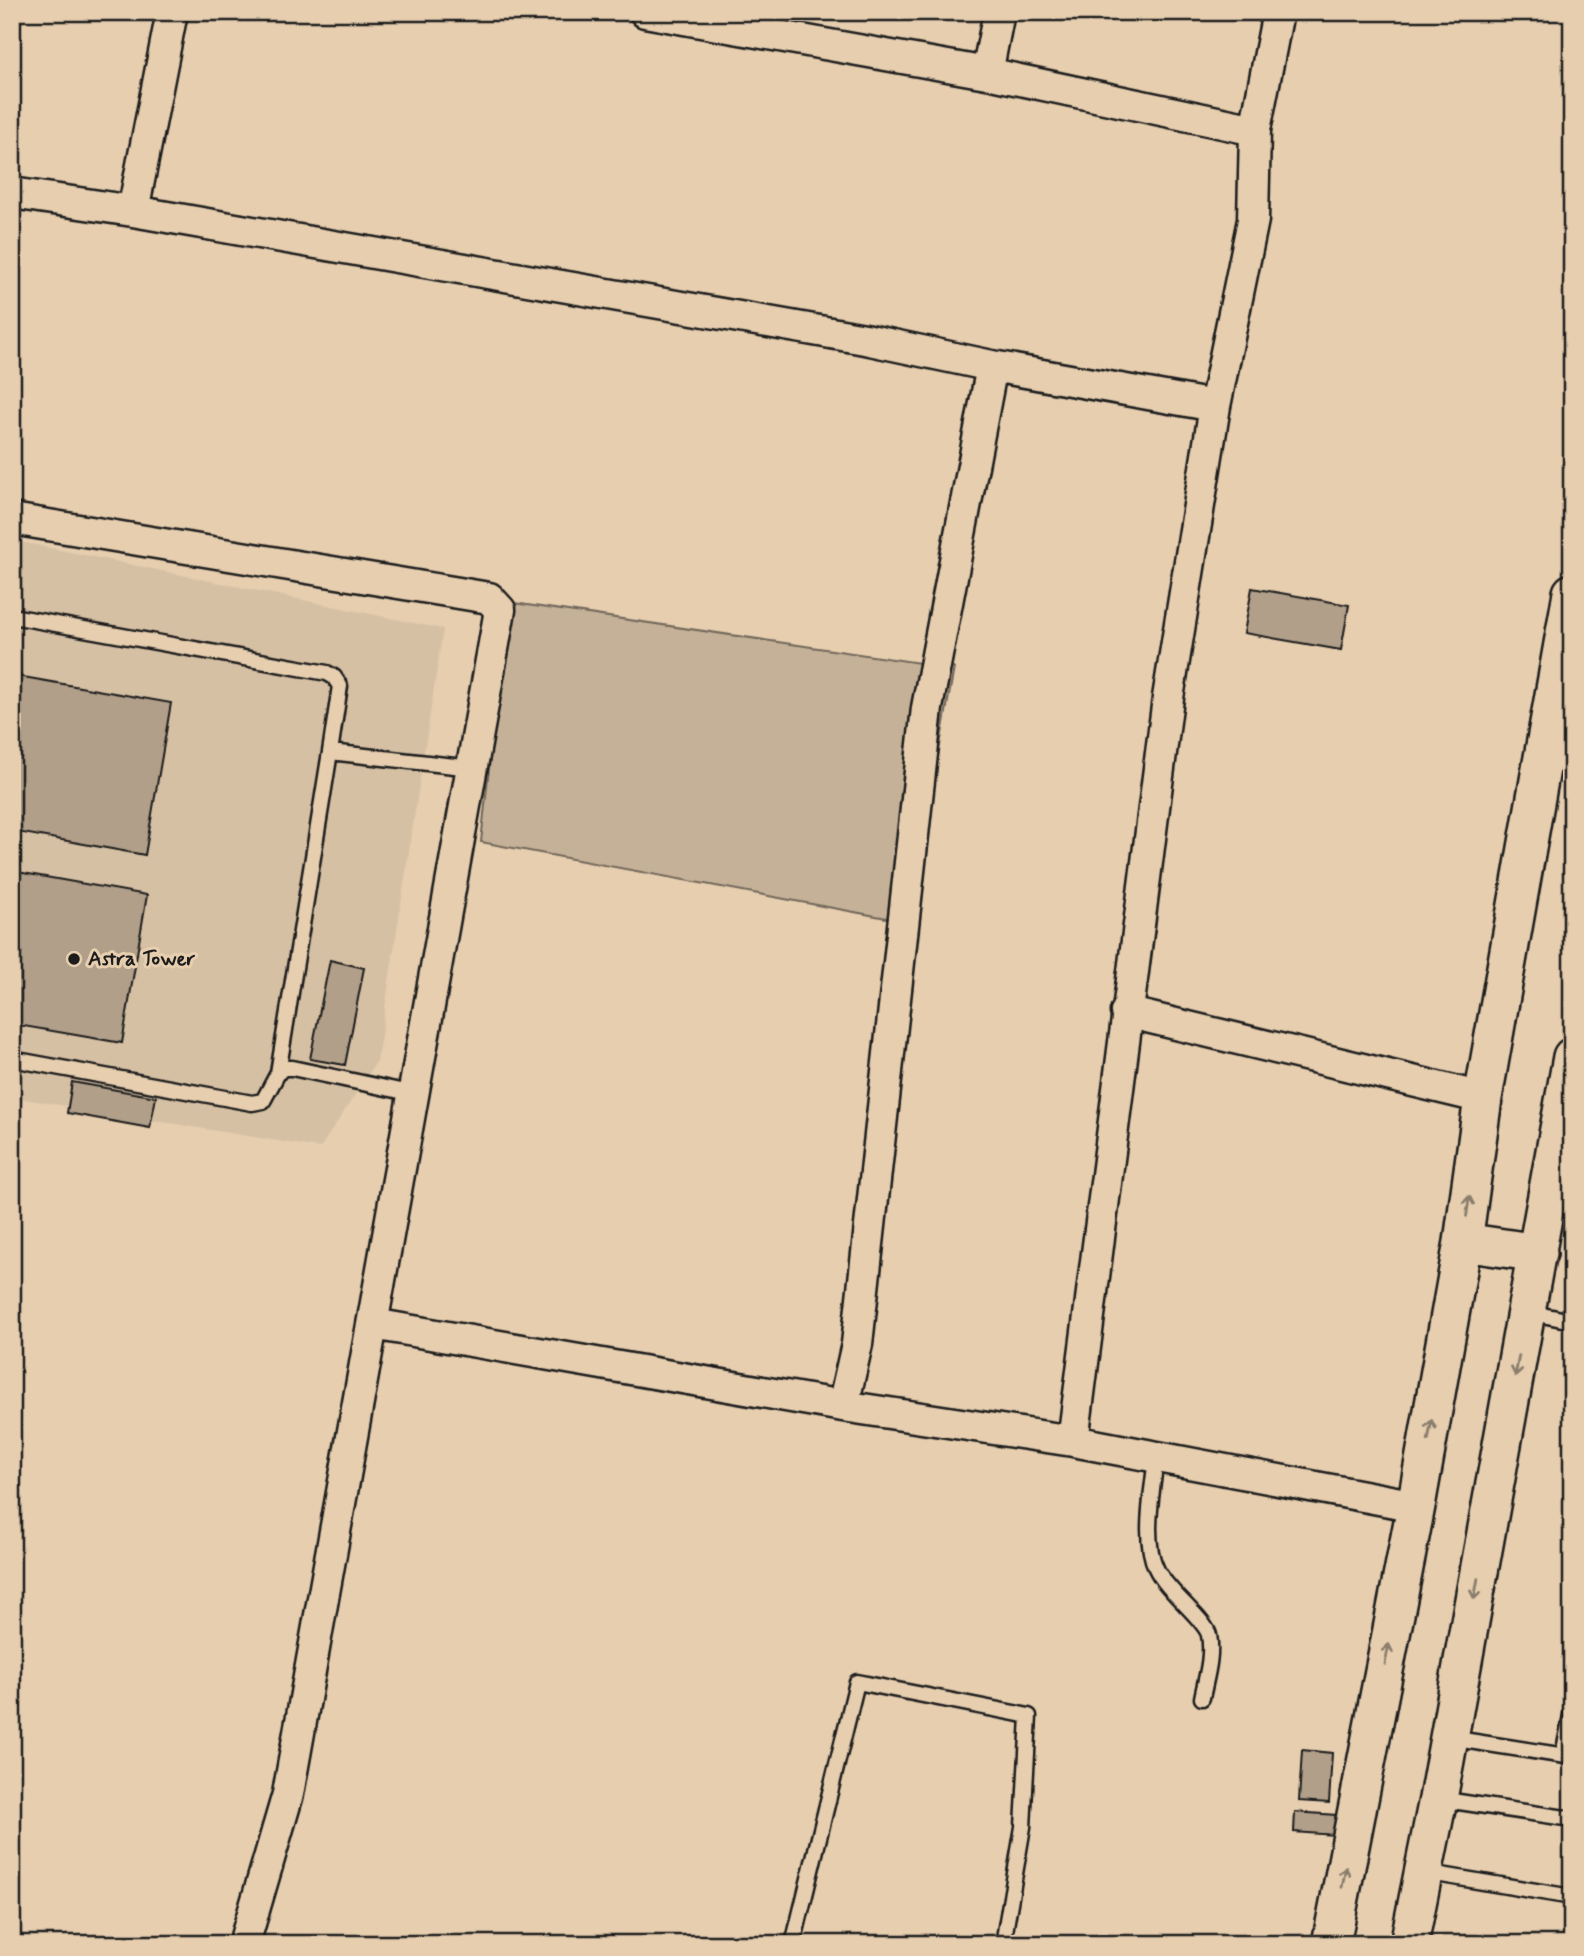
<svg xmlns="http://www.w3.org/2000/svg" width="1584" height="1956" viewBox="0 0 1584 1956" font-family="Mynerve,sans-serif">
	<rect width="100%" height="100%" fill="#e6ceaf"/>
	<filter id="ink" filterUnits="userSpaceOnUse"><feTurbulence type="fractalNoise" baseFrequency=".0143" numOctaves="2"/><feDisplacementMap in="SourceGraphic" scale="14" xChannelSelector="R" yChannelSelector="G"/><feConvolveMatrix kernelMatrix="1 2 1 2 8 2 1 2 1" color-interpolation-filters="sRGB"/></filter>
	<g filter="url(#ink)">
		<!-- built -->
		<path fill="#d6c0a4" d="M12,540l431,89 -66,432 -57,87 -308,-51z"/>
		<!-- green -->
		<path fill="#c5b197" stroke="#70665a" stroke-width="2" d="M507,602l447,66 -46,254 -427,-80z"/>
		<!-- building -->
		<path fill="#b19f89" stroke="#1c1c1c" stroke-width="2" d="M1252,588l97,17 -8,45 -97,-17z
			M12,675l159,28 -26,152 -133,-24z
			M12,871l135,24 -25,148 -110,-19z
			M330,960l34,8 -19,97 -35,-6z
			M72,1082l84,15 -6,31 -83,-15z
			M1302,1750l30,3 -3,50 -30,-2z
			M1295,1812l41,3 -1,20 -41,-3z"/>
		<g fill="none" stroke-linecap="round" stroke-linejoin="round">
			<!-- service casing -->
			<g stroke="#1c1c1c" stroke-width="19">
				<path id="service" d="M12,616l315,57 7,4 6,9 -10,66 142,16
					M12,1059l240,44 11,-2 15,-28 5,-5h9l122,26
					M278,1073l52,-321
					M1527,1312l45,9
					M1156,1457c-3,32 -14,82 0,111 10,23 49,51 53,67 4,21 -3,43 -7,63
					M1450,1738l122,19
					M1563,1755l9,-44
					M1439,1799l133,20
					M1424,1872l148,25
					M793,1944l64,-262 172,34 -6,111 -20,117"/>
			</g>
			<!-- minor casing -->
			<g stroke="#1c1c1c" stroke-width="35">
				<path id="minor" d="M645,12l342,61 268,57
					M987,73l12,-61
					M12,193l121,18 732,128 127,27 223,40
					M133,211l39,-199
					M12,519l477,79 11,12 -212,1184 -44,150
					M1126,1012l357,86
					M373,1324l470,82 230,35 343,65
					M843,1406l14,-62 70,-636 65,-342
					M1073,1441l95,-743 47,-292 38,-186 2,-90 23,-118"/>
			</g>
			<!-- tertiary casing -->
			<g stroke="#1c1c1c" stroke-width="42">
				<path id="tertiary" d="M1463,1242l75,11
					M1331,1944l85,-438 47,-264 20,-144 89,-505
					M1409,1944l29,-145 134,-742"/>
			</g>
			<!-- service -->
			<use href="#service" stroke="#e6ceaf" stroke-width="14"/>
			<!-- minor -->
			<use href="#minor" stroke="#e6ceaf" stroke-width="30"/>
			<!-- tertiary -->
			<use href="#tertiary" stroke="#e6ceaf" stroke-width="37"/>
		</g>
		<!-- one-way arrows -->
		<defs><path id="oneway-shaft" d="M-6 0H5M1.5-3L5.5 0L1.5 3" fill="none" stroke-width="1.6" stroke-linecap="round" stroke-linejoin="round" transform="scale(1.75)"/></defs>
		<g stroke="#8b7e6d">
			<use href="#oneway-shaft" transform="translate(1468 1206) rotate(-82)"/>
			<use href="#oneway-shaft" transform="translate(1517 1366) rotate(100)"/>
			<use href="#oneway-shaft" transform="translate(1430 1430) rotate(-80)"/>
			<use href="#oneway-shaft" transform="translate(1476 1589) rotate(100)"/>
			<use href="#oneway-shaft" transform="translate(1387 1654) rotate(-79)"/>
			<use href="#oneway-shaft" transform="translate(1344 1877) rotate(-79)"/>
		</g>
	</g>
	<!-- markers -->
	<circle fill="#1c1c1c" stroke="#e6ceaf" stroke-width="2.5" cx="74" cy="959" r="7"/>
	<g text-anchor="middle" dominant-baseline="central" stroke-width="6" stroke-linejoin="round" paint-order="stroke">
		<!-- poi labels -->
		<g font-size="21" font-weight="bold" fill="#1c1c1c" stroke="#e6ceaf" text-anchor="start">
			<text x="88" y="959">Astra Tower</text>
		</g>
	</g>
	<!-- margin -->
	<rect width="1584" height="1956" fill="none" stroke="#e6ceaf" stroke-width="42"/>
	<rect x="21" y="21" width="1542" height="1914" fill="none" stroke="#1c1c1c" stroke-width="2.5" filter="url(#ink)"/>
</svg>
